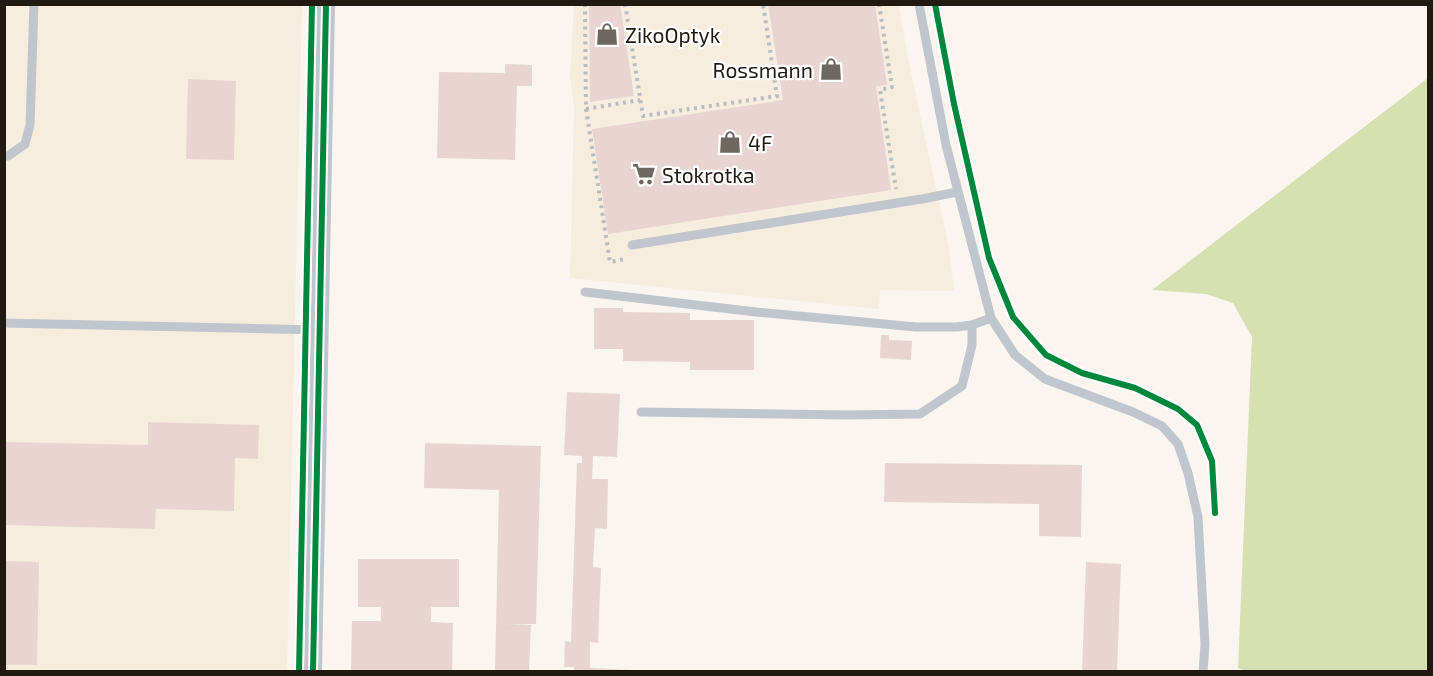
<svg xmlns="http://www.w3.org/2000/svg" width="1433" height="676" viewBox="0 0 1433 676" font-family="'Exo 2',sans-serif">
	<rect width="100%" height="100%" fill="#faf5ef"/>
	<!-- built -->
	<path fill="#f7eddf" d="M4,5h298l-15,666h-282z
		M574,5h325l9,54 41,189 5,43 -74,-1 -1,19 -309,-31 4,-169 -4,-34z"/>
	<!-- forest -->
	<path fill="#d6e0b0" d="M1428,78v593h-183l-7,-3 14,-331 -19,-34 -27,-9 -54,-4z"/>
	<!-- building -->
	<path fill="#e8d5d2" d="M589,4h31l14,92 -44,6z
		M768,4h107l12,81 -11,1 15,104 -283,44 -16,-105 191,-29z
		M505,64l27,1v21h-15l-2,74 -78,-2 2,-86 66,1z
		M188,79l48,2 -2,79 -48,-1z
		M594,308h29v4l67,1v7h64v50h-64v-8l-67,-1v-12h-29z
		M881,335h8v5l23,1 -1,19 -31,-2z
		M567,392l53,2 -3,63 -24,-1 -1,23h16l-1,50 -12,-1 -2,39 8,1 -3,75 -8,-1v26l43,2v2h-59v-5h-10l1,-26 6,1 6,-179h5v-7l-18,-1z
		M148,422l111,3 -1,34 -23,-1 -1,53 -78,-2 -1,20 -150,-4v-83l143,3z
		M425,443l116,3 -5,178h-31l26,1 -2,47h-34l4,-182 -75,-2z
		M885,463l197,2 -1,72 -42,-1v-32l-155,-2z
		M358,559h101v48h-28v15l22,1 -1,49h-101l1,-51h29v-14h-23z
		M4,561l35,1 -2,103h-33z
		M1086,562l35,2 -4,108h-35z"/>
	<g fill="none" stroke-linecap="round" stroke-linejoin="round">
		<!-- path -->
		<path stroke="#babdc0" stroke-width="4" stroke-dasharray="3 4.5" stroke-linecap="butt" d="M585,4l1,105 54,-9
			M625,4l18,112 134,-20 -14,-92
			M879,4l13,83 -12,3 16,99
			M586,109l24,153 16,-3"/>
		<!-- lane -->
		<path stroke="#bfc6cd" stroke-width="9" d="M919,4l27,141 45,173 24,37 30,24 88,33 29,14 16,18 10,29 10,44 7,128 -2,27
			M4,156h4l17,-12 5,-19 4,-121
			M632,245l290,-46 35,-7
			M585,292l171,20 160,15h41l15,-2 19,-7
			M4,323l316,7
			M641,412l205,3 74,-1 42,-28 10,-41v-20"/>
		<!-- street -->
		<path stroke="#bfc6cd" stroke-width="18" d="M313,672l13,-668"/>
		<!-- cycleway casing -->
		<g stroke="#fff" stroke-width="10">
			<path id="cycleway" d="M935,4l19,100 35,154 24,59 33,38 36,18 53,15 43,21 19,16 15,36 3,52
				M299,672l13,-668
				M313,672l13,-668"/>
		</g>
		<!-- cycleway -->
		<use href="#cycleway" stroke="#00873e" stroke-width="6"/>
	</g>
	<!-- icons -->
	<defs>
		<g id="shop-bare" transform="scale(1.8)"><path d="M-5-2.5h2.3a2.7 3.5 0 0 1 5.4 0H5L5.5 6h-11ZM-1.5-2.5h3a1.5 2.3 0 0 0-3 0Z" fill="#6d675f" stroke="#fff" stroke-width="2.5" paint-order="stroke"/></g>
		<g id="supermarket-bare" transform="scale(1.8)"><path d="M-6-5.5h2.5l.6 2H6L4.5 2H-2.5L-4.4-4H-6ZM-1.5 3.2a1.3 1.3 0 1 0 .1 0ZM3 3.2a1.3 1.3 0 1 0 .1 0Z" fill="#6d675f" stroke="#fff" stroke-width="2.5" paint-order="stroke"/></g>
	</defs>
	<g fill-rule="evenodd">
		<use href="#shop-bare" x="607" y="34"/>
		<use href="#shop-bare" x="831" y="69"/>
		<use href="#shop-bare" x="730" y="142"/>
		<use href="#supermarket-bare" x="644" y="174"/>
	</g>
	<g text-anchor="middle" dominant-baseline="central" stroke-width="4.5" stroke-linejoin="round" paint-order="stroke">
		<!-- poi labels -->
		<g font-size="21" fill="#211a11" stroke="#fff" text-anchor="start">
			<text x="625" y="34">ZikoOptyk</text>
			<text x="813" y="69" text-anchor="end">Rossmann</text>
			<text x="748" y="142">4F</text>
			<text x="662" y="174">Stokrotka</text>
		</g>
	</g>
	<!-- border -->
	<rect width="1433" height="676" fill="none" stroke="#211a11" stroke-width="12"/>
</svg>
